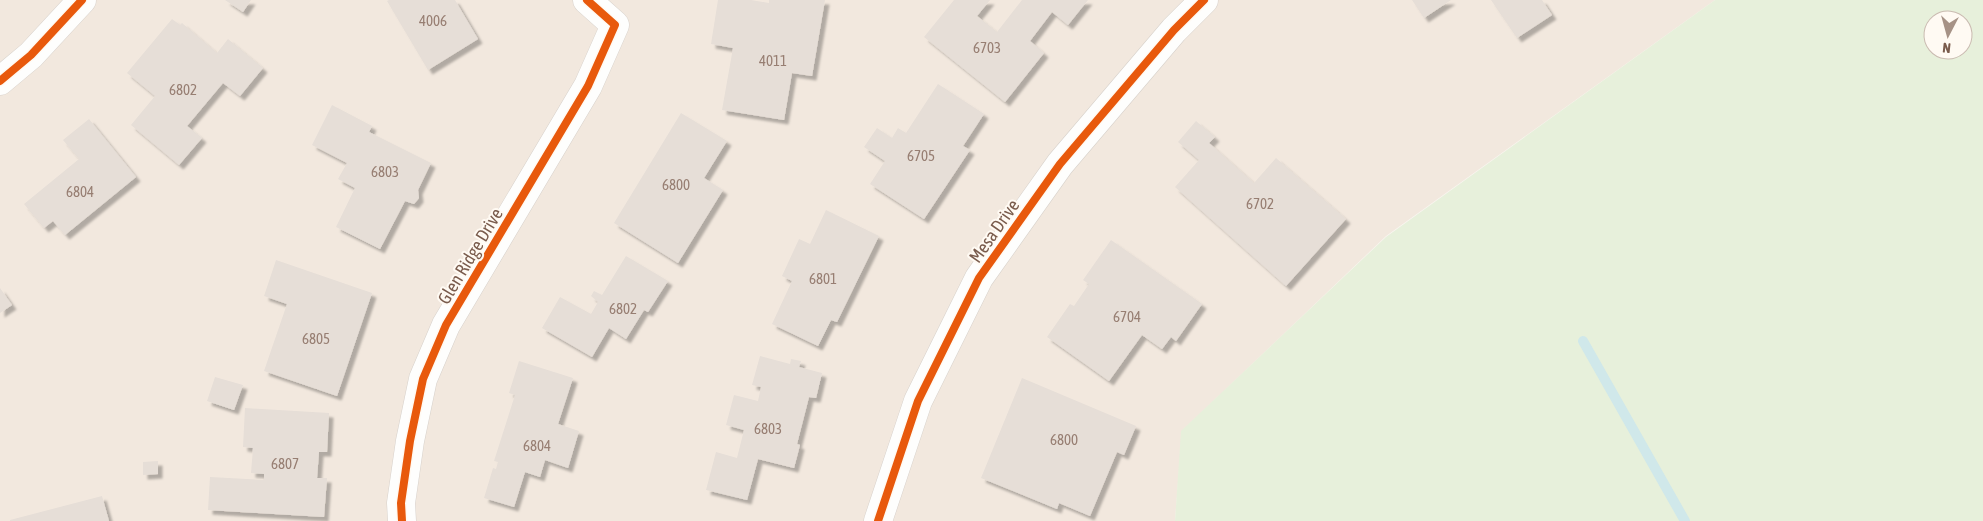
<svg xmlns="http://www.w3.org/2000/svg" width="1983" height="521" viewBox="0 0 1983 521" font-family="'Asap Condensed',sans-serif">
	<defs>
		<filter id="shadow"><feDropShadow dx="4.5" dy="4.5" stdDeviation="1" flood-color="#0004"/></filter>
	</defs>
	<rect width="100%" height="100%" fill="#f9f5f0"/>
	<!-- residential -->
	<path fill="#f2e8de" d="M0,0h1715l-329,236 -204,195 -7,90h-1175z"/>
	<!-- green -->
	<path fill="#e7f0db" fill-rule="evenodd" d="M1715,0h268v521h-808l6,-90 205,-194zM1933,20h30v30h-30z"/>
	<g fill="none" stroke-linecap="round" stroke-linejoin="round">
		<!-- stream -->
		<path stroke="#d0e8ea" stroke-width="10" d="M1583,341l102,180"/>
	</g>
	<!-- building -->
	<path fill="#e6ded7" filter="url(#shadow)" d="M225,0h26l-8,12z
		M389,0h66l23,39 -50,31 -41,-69z
		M718,0h33l18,3v-3h56l-13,76 -20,-3 -8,47 -62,-10 11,-62 -22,-4z
		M954,0h36l-13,16 20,16 25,-32h66l-20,25 -16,-13 -22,29 14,12 -39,49 -81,-65z
		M1412,0h39l-27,18z
		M1491,0h51l10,15 -35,23z
		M172,19l8,6 2,-2 35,30 11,-14 35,29 -23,28 -17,-13 -36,43 15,12 -23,27 -48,-40 24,-29 -28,-23z
		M938,84l46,30 -21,32 7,4 -46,69 -54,-35 15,-23 -21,-14 13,-19 15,10 6,-10 8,5z
		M332,105l40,21 -3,6 62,31 -13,27 1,8 -5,6 -9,-3 -25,48 -44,-22 19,-39 -17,-9 9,-16 -35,-18z
		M681,113l46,28 -23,37 19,12 -45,73 -64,-40z
		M89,119l47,58 -71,58 -12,-14 -9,7 -20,-24 55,-45 -16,-19z
		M1196,121l19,16 -6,6 45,40 22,-25 70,61 -60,67 -111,-99 24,-27 -21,-18z
		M826,210l53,26 -42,86 -6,-2 -13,26 -46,-22 20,-43 -10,-5 17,-37 11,5z
		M1111,240l91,64 -26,37 -5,-4 -9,12 -20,-14 -33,46 -62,-44 23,-33 4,2 15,-22 -6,-4z
		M626,256l42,25 -20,31 -4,-2 -18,29 -17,-11 -17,29 -50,-29 18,-31 31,17 7,-12 -7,-6 3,-5 8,4z
		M276,260l96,33 -35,103 -73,-25 23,-67 -23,-8z
		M0,288l12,17 -12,8z
		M760,356l30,8 1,-5 10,2 -2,6 23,6 -6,25 -7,-1 -12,47 3,1 -6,23 -36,-9 -11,41 -41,-10 10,-38 21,6 7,-28 -18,-5 8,-30 24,6 3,-14 -9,-2z
		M519,361l54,17 -15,46 21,7 -11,37 -23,-8 -5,17 -15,-5 -11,35 -30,-9 9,-30 3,1 2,-7 -4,-1 21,-66 -6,-2z
		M215,377l28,8 -9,25 -27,-9z
		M1022,378l114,48 -12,29 -7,-3 -27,64 -31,-13 -2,6 -76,-31z
		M245,408l84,5 -2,39h-8l-2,26h10l-3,39 -116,-7 2,-33 54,3v-6l-13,-1 2,-25 -10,-1z
		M158,461v13l-15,1v-13z
		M102,496l7,25h-99v-1z"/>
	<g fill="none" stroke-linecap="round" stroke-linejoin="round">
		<!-- minor casing -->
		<g stroke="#d7d1cb" stroke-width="29">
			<path id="minor" d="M0,81l31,-26 51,-55
				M402,521l-1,-18 9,-62 13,-62 23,-54 142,-239 27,-61 -28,-25"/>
		</g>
		<!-- tertiary casing -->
		<g stroke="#d7d1cb" stroke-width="29">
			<path id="tertiary" d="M878,521l40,-120 61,-123 81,-114 114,-134 30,-30"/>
		</g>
		<!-- minor -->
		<use href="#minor" stroke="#fefefd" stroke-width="28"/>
		<!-- tertiary -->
		<use href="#tertiary" stroke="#fefefd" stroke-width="28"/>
		<!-- cycleway casing -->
		<g stroke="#fffaf3" stroke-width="11">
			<path id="cycleway" d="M0,81l31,-26 51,-55
				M402,521l-1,-18 9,-62 13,-62 23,-54 142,-239 27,-61 -28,-25
				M878,521l40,-120 61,-123 81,-114 114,-134 30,-30"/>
		</g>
		<!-- cycleway -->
		<use href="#cycleway" stroke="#e8590c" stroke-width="8"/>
	</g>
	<g text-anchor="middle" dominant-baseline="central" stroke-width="4" stroke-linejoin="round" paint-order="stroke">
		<!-- number labels -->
		<g font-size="15" fill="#977e72">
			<text x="433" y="20">4006</text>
			<text x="987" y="47">6703</text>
			<text x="773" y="60">4011</text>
			<text x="183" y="89">6802</text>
			<text x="921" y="155">6705</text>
			<text x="385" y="171">6803</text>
			<text x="676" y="184">6800</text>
			<text x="80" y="191">6804</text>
			<text x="1260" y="203">6702</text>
			<text x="823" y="278">6801</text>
			<text x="623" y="308">6802</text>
			<text x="1127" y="316">6704</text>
			<text x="316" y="338">6805</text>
			<text x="768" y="428">6803</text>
			<text x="1064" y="439">6800</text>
			<text x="537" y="445">6804</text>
			<text x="285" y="463">6807</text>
		</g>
		<!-- street labels -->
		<g font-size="18" fill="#7a5c4d" stroke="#fffaf3">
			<text transform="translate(994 231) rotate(-55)">Mesa Drive</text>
			<text transform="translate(470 256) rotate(-59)">Glen Ridge Drive</text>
		</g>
	</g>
	<!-- north arrow -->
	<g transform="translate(1948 35) rotate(186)"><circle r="24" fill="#fffaf3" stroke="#cabbb1"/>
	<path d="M0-4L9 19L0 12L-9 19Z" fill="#a69286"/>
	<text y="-8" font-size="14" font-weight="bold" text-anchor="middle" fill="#7a5c4d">N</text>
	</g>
</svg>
